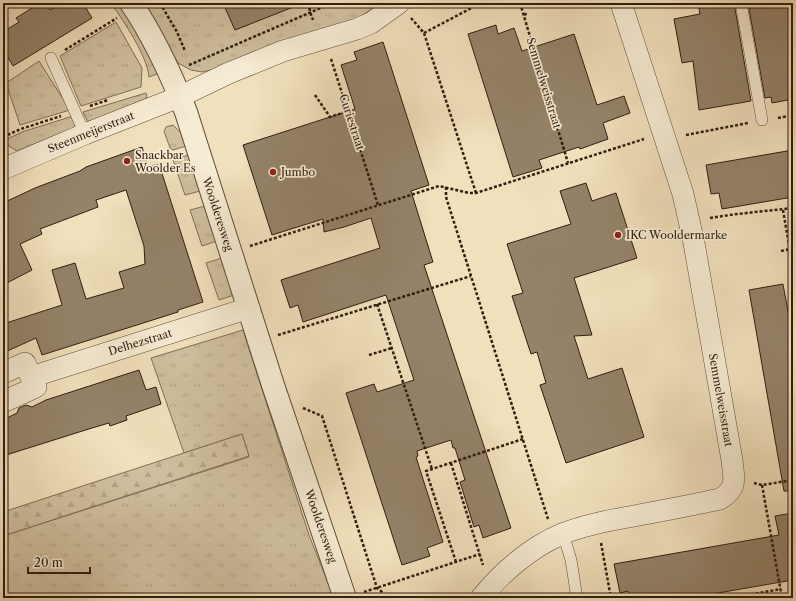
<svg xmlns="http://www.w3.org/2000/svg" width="796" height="601" viewBox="0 0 796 601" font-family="'Libre Caslon Text',serif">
	<defs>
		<pattern id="grass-tufts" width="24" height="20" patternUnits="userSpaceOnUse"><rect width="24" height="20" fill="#d0bf9f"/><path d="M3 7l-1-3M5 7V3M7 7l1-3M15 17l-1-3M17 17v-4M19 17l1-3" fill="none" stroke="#b3a488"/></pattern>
		<pattern id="forest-firs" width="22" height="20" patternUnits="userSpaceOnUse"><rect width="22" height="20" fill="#d0bf9f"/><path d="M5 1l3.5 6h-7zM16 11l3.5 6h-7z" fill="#b3a488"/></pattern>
	</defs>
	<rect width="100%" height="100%" fill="#f1e0bc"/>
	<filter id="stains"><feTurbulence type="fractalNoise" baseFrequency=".005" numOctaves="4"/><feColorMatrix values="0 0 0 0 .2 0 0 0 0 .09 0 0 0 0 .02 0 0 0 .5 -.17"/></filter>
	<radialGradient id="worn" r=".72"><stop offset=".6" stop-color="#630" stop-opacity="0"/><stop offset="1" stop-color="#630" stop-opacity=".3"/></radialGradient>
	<!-- grass -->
	<path fill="url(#grass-tufts)" stroke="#806e58" d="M111,3h8c11,18 34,51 38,71l-8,3c-2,-22 -25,-55 -38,-74z
		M144,3h237l-26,17 -124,41 -16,8 -13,3 -11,-2 -13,-7z
		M116,22l26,46 -1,19 -60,19 -21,-50z
		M39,61l31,49 -50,15 -14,-42z
		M146,93l1,5 -56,24 -4,-2 -4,-8z
		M73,116l4,10 -2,1 -58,24 -8,-5 -4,-6 17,-8z
		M173,125l9,9 4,12 -13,4 -3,-2 -6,-17 2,-4z
		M188,155l12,36 -15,4 -12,-35z
		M205,206l12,35 -15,5 -12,-36z
		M222,258l12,37 -15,5 -13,-37z
		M243,330l66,205 25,63h-331v-62l246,-79 -7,-23 -58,19 -33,-95z"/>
	<!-- forest -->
	<path fill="url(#forest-firs)" stroke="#806e58" d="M242,434l7,22 -246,80v-24z"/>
	<!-- building -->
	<path fill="#948269" stroke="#301d10" d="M40,3h6l4,7 11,-7h22l9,15 -79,48 -10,-17v-17l16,-10 -3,-4z
		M223,3h78v1l-66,26z
		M698,3h36l17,98 -52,9 -6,-49 -11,2 -8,-44 26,-5z
		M748,3h45v96l-21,4 -1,-6 -6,1z
		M496,25l2,9 16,-6 8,23 52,-17 23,71 27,-9 6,17 -27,10 5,16 -28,10 -1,-2 -40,13 3,8 -29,9 -45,-143z
		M383,42l46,143 -18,6 22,71 -9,3 87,263 -28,10 -4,-13 -5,2 -14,-45 5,-2 -10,-32h-2l-2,-8 -34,11 1,5 -2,1 27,85 -16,6 3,8 -28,9 -56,-172 28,-9 3,8 37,-12 -28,-85 -83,27 -5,-17 -8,3 -9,-28 99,-32 -9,-30 -27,9 -20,5 -1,-13 -51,16 -29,-90 112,-36 -14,-44 16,-5 -3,-8z
		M142,147l6,20 11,-3 44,138 -25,8v2l-136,43 -6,-17 -33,15v-29l59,-19 -10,-35 23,-7 11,36 38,-11 -5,-16 26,-8 -1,-18 -18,-56 -30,10 2,7 -58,22 2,5 -22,10 12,26 -29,15v-82l32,-15 45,-17 6,-4z
		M793,150v47l-71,12 -3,-16 -8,1 -5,-29z
		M586,183l6,18 24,-8 21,65 -63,20 18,57 -18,1 14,43 34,-11 22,69 -78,26 -26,-78 6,-2 -9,-31 -6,2 -19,-58 11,-3 -16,-49 64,-20 -11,-33z
		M783,284l10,55v152h-9l-35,-201z
		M139,370l7,20 10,-3 5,17 -35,12 1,4 -17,6 -1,-3 -17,5 -89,28v-36l14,-7 2,-5 7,-3 6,2 14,-7z
		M793,513v67l-104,18h-60l-1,-7 -8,2 -6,-29 165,-29 -4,-19z"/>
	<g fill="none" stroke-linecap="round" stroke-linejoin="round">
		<!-- service casing -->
		<g stroke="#604e3b" stroke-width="12">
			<path id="service" d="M741,3l21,117
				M51,58l34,76
				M563,534l8,26 6,38"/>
		</g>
		<!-- minor casing -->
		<g stroke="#604e3b" stroke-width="22">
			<path id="minor" d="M3,169l82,-35 94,-37 50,-24 54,-22 74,-22 14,-6 28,-20
				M3,373l22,-10 6,14
				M3,402l33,-15 -5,-10 218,-69
				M481,598c21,-26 50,-51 81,-64 25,-10 51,-14 77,-19 27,-5 54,-10 81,-16 18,-11 14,-20 12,-39l-38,-217 -11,-49 -62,-191"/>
		</g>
		<!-- tertiary casing -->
		<g stroke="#604e3b" stroke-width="24">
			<path id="tertiary" d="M131,3c23,34 40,71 55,109l87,273 72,213"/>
		</g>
		<!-- path -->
		<path stroke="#301d10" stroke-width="2.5" stroke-dasharray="3 2" stroke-linecap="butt" d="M160,3l17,29 8,19
			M309,3l1,9 3,8
			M520,3l48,160
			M524,15l4,-2
			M411,18l13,15 52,160
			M424,33l57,-30
			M65,50l52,-32
			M331,59l47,146
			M189,65l143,-62
			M315,95l15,22 18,-6
			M90,106l18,-6
			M778,118l15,-3
			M686,135l62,-12
			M3,137l18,-8 40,-13
			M446,187v10l102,322
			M783,210l10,58
			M710,218l27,-4 56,-6
			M250,246l189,-60 30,7h7l168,-54
			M781,251l9,-2
			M377,304l55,165
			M278,335l193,-59
			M369,355l23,-7
			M303,408l19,8 55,172 13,10
			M451,463l32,102
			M754,483l8,2 31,-5
			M762,485l20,113
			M601,543l10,55
			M456,562l-30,-91 97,-32
			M364,592l116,-38
			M731,598l50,-9"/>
		<!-- service -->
		<use href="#service" stroke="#f6ebd3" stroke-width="11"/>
		<!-- minor -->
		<use href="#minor" stroke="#f6ebd3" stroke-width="21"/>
		<!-- tertiary -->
		<use href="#tertiary" stroke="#f6ebd3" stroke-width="22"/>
	</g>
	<!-- markers -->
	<g fill="#8f2418" stroke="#f6ebd3" stroke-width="1.5">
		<circle cx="127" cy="161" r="4"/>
		<circle cx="273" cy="172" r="4"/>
		<circle cx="618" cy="235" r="4"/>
	</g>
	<g text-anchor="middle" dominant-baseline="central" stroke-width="3.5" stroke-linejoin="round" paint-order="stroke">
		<!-- street labels -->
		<g font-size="11" fill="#301d10" stroke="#f6ebd3">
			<text transform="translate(544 83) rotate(73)">Semmelweisstraat</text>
			<text transform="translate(352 122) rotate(72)">Curiestraat</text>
			<text transform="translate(91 132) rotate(-22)">Steenmeijerstraat</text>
			<text transform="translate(218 214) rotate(72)">Woolderesweg</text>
			<text transform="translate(140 342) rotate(-17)">Delhezstraat</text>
			<text transform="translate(721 400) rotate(80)">Semmelweisstraat</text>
			<text transform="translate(321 526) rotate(71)">Woolderesweg</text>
		</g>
		<!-- poi labels -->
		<g font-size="11" fill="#301d10" stroke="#f6ebd3" text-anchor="start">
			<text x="135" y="155">Snackbar<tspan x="135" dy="13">Woolder Es</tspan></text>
			<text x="281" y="172">Jumbo</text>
			<text x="626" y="235">IKC Wooldermarke</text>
		</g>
	</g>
	<!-- margin -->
	<rect width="796" height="601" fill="none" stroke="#f1e0bc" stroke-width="16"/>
	<rect x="4" y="4" width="788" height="593" fill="none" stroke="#301d10" stroke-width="2"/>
	<rect x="8" y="8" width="780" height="585" fill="none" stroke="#301d10"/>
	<!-- scale -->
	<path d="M28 567v6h62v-6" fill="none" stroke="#301d10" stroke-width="2"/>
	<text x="34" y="567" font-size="12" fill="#301d10" stroke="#f6ebd3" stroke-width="3" paint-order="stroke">20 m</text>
	<rect width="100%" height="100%" filter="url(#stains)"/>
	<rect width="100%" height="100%" fill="url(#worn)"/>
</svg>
